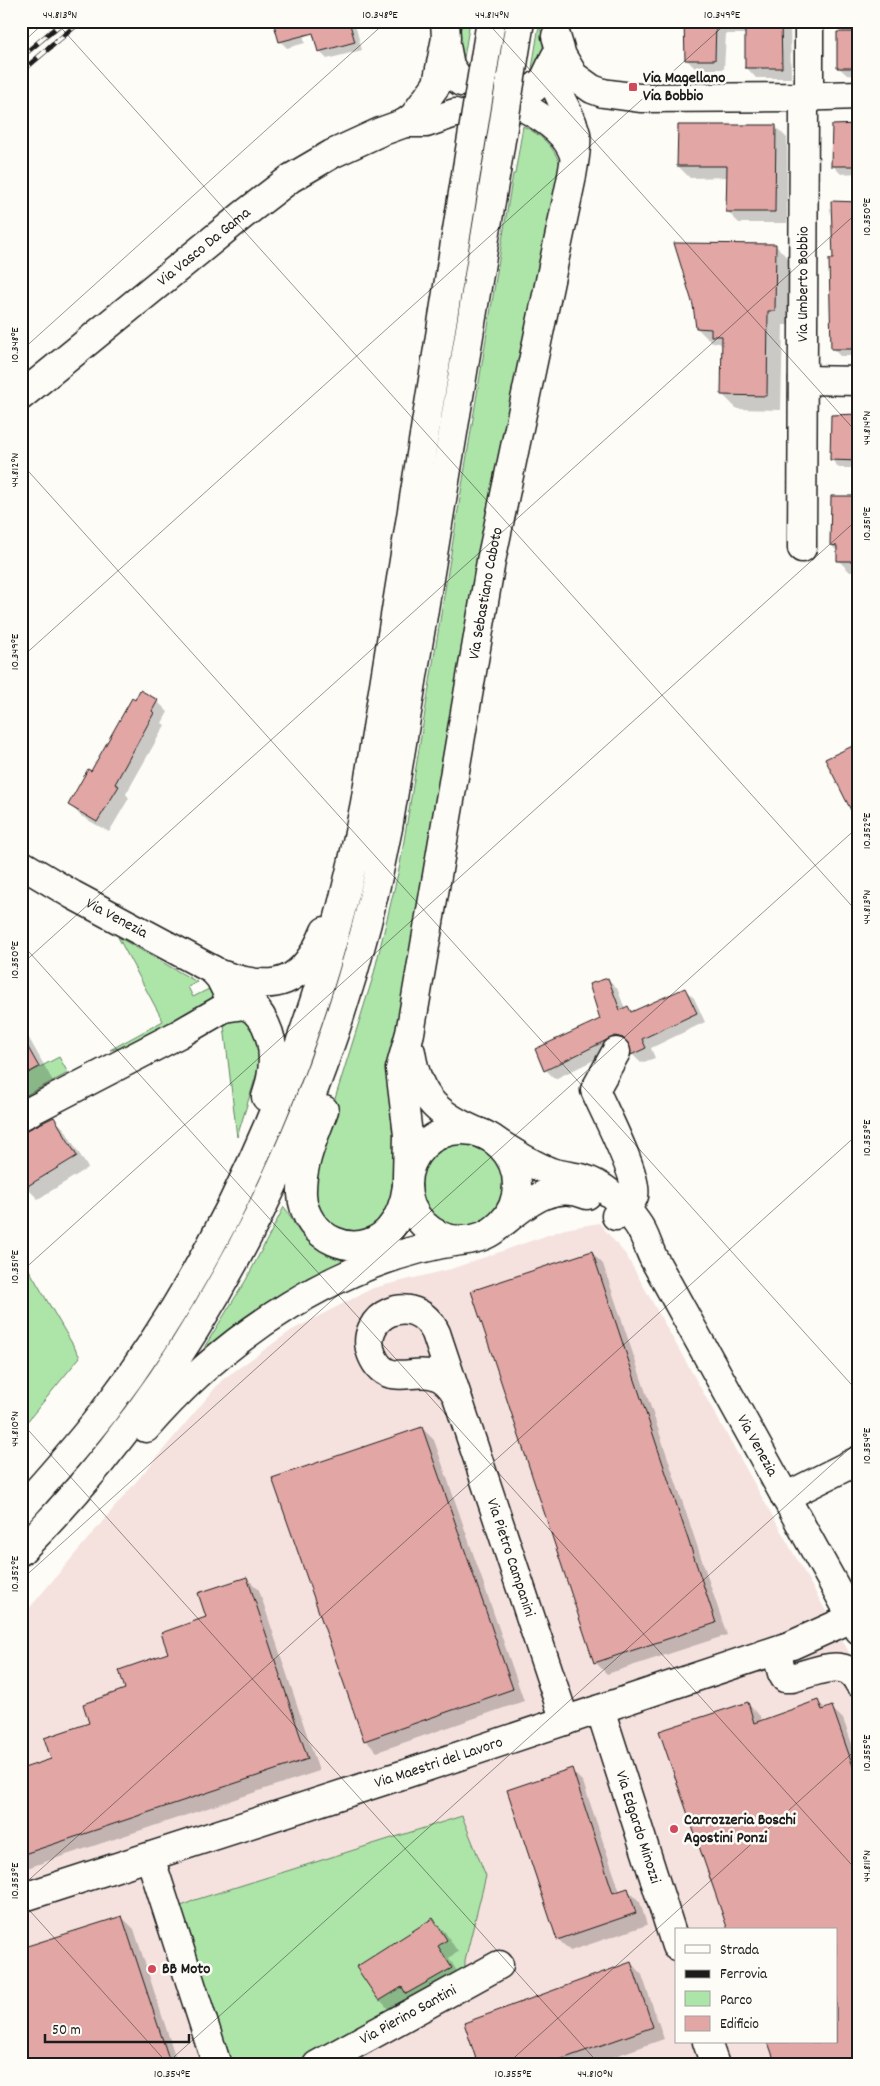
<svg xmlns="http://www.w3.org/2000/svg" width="880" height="2086" viewBox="0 0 880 2086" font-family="Dekko,sans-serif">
	<rect width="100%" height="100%" fill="#fdfcf7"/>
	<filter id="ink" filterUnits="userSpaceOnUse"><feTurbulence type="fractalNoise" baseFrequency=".02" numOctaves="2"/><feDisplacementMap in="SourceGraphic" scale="10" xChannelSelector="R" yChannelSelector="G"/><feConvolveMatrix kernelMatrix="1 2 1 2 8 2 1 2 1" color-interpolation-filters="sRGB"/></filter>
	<g filter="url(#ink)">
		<!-- built -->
		<path fill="#f5e2de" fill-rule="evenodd" d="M599,1223l27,32 233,415v395h-838v-447l201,-238 70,-50 81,-42 78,-19 114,-40zM676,1930h160v112h-160z"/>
		<!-- green -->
		<path fill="#ade5a9" stroke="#648062" d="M464,21h6l-7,43c-6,-12 -6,-31 1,-43z
			M539,25c9,22 3,31 -8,50z
			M523,126c18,9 30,19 37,38l-60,288 -36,184 -71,418 7,105 -12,59 -16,14 -34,2 -28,-34 23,-95 40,-128 27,-112 113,-691h2z
			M118,937l79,45 -9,5 5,10 16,-8 7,3 -1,5 -36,20 4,8 -52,21 -21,4 53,-29z
			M231,1014l21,10 11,29 -26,84 -14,-120z
			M59,1057l9,16 -47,25v-21z
			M420 1184a42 42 0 1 1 84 0a42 42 0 1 1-84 0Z
			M284,1207c5,5 8,14 12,20 14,22 36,33 63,31l-154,92v-4l41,-66z
			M21,1256l59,101 -59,72z
			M462,1816l24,60 -21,84v9l-85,50 -85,46h-67l-51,-157 18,-8z"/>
		<!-- shadow -->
		<path fill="#0003" d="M300,21l5,22 -18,5 -7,-7z
			M311,21h43l8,29 -35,9 -8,-8z
			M686,21h104l1,57h-35l-9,-10v-34h-21l-2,35h-28l-10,-10z
			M843,21h16v55l-12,-1 -9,-8z
			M775,126l12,12v85h-48l-12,-12 1,-34 -38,1 -12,-12z
			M859,126v47l-18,1 -8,-8z
			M776,246l14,14 -1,65h-6l-2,85 -44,-1 -14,-14 1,-48 -5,-4 -8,-1 -14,-14z
			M859,264v92h-19l-8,-8z
			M859,415v53h-20l-7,-8z
			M859,498v74h-9l-12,-12v-8l-7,-7z
			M157,701l11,11 -6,11 3,2 -39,69 3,4 -20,34 -28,-16 -11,-11 22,-32z
			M21,703l4,5 -4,7z
			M608,979l9,9 8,21 3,-1 5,5 51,-24 10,9 11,24 -54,26 4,10 -14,5 -9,-9 -1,-8 -6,-1 -70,34 -9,-9 55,-50z
			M21,1024l33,59 -33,19z
			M54,1118l11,12 23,38 -50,31 -12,-12 -5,-8z
			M591,1252l12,12 124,371 -120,39 -12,-12z
			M422,1428l12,12 90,261 -147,51 -12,-12z
			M247,1578l12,12 60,181 -298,99v-100l32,-10 74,-70 42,-36z
			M818,1702l8,7 5,-2 12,12 16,44v302l-23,-23v-112h-107l19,-226 12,12 1,6z
			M571,1770l12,12 37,110 8,-2 12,12 7,23 -77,26 -12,-12z
			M122,1917l12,12 44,136h-157z
			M433,1920l12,12 13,20 -9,6 14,23 -72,31 -11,-12z
			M631,1963l11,12 22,64 -74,26h-111z
			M362,2060l5,5h-15z"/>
		<!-- building -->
		<path fill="#e2a7a5" stroke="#1c1c1c" d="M273,21h76l6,21 -37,10 -5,-19 -34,9z
			M684,21h32l-1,39h-30z
			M745,21h36l1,47h-37z
			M837,32h22v36h-22z
			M859,124v42h-28l1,-41z
			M678,125h98l-1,87h-49l1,-46h-50z
			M831,201l28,1v147h-28l-2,-90h4z
			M674,243l102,1 -1,67h-7l-1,85 -46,-1 1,-59h-11v-7l-15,-1 -3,-23z
			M859,414v47l-29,-1 1,-45z
			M831,496h28v65h-22v-15l-7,-1z
			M140,690l18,10 -6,11 2,2 -39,71 4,2 -22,36 -29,-17 20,-36 3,2 41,-73 3,2z
			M859,743v83l-34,-67z
			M608,978l12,32 8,-4 3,6 54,-24 12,25 -55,26 4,9 -15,7 -2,-11 -6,-6 -8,-2 -71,35 -9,-22 65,-30 -11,-35z
			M21,1035l18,32 -18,10z
			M54,1117l23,39 -56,34v-57z
			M592,1251l124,372 -122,40 -123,-372z
			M422,1427l91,262 -149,52 -92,-263z
			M247,1577l61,182 -287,96v-86l30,-10 -7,-21 45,-15 -6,-19 42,-15 -6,-19 49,-17 -7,-20 45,-16 -8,-24z
			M818,1700l4,10 10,-4 27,77v282h-83l-8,-23h68v-112h-108l-69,-199 89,-29 6,21z
			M572,1768l41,125 15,-5 8,25 -79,27 -50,-150z
			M122,1916l49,149h-150v-117z
			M433,1918l14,22 -9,6 14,22 -46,26 -4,-7 -23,14 -23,-34z
			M631,1962l22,65 -108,38h-67l-14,-42z"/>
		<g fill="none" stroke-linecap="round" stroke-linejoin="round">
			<!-- minor casing -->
			<g stroke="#1c1c1c" stroke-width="31">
				<g id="minor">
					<path d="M556,36l6,20 12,20 18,13 11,4 37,5 154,-1 65,-2"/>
					<path d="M446,45l4,21 11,16"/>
					<path d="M528,93l16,-13 11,-23"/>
					<path d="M525,108c19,10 42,25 49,47"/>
					<path d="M405,123l9,-7 23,-32 9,-46 -1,-17"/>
					<path d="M803,380l56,1"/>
					<path id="s1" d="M21,396l222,-181 48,-37 41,-24 48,-22 25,-9h21l29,-10"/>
					<path id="s2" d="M802,548l2,-440 5,-21v-66"/>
					<path id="s3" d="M21,864l52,31 140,75 7,8 6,12"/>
					<path d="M411,1052c7,47 29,65 72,82"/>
					<path d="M21,1116l158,-82 45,-26 20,-3 10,5 7,8"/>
					<path id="s4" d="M407,1177l1,-42 -8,-66 10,-36 81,-472 80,-380c2,-11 7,-37 5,-47 -7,-29 -27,-42 -22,-74"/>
					<path d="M616,1216c6,-6 15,-12 18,-20 6,-17 -31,-87 -39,-106l21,-38"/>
					<path id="s5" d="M457,1396c-26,-49 -66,4 -85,-41 -16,-39 42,-68 64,-22l129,388"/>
					<path d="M785,1497l74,-37"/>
					<path d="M776,1651l6,22 3,5h7c23,-6 54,-23 67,5"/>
					<path id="s6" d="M600,1709l76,237"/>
					<path d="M150,1857l67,208"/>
					<path id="s7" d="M21,1898l384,-124 387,-129 60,-27"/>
					<path d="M707,2042l8,23"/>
					<path id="s8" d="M317,2065l182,-100"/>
				</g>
			</g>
			<!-- major casing -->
			<g stroke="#1c1c1c" stroke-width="31">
				<g id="major">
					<circle cx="462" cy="1185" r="55"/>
					<path id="s9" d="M491,1138c19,13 39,26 60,34 10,3 20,4 30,6 24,7 43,26 56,45 9,12 11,26 18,38l204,369"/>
					<path d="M505,1221c24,-20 50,-40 82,-26"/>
				</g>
			</g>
			<!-- highway casing -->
			<g stroke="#1c1c1c" stroke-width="31">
				<path id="highway" d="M213,970c49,34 73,69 53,127
					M223,975c53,18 80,9 102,-44
					M324,1110c-10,27 -23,55 -22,84 2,44 54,69 86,37 12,-13 17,-29 19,-45
					M146,1428c80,-93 197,-172 321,-188
					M21,1509c28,-31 55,-62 81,-95 136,-178 221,-392 263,-611l102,-635
					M21,1551c192,-193 317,-458 367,-723l108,-657"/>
			</g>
			<!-- minor -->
			<use href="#minor" stroke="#fdfcf7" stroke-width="28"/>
			<!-- major -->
			<use href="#major" stroke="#fdfcf7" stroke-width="28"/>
			<!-- highway -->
			<use href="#highway" stroke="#fdfcf7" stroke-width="28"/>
			<!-- rail casing -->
			<g stroke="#1c1c1c" stroke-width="5.5">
				<path id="rail" d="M21,57l43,-36
					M21,72l60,-51"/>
			</g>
			<!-- rail -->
			<use href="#rail" stroke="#fdfcf7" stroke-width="4" stroke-dasharray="11" stroke-linecap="butt"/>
			<!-- highway-bridge casing -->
			<g stroke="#1c1c1c" stroke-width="31" stroke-linecap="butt">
				<path id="highway-bridge" d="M467,168l24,-147
					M496,171l24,-150"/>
			</g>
			<!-- highway-bridge -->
			<use href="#highway-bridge" stroke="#fdfcf7" stroke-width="28"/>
		</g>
	</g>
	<!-- ticks -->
	<path fill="none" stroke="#1c1c1c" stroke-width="1" stroke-opacity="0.45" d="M55,21l804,893M486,21l373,414M21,44l25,-23M21,351l366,-330M21,463l838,930M21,658l708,-637M21,943l838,930M21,965l838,-754M21,1272l838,-754M21,1422l579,643M21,1580l838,-754M21,1887l838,-754M21,1901l148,164M165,2065l694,-625M506,2065l353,-318M847,2065l12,-11"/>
	<!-- markers -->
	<g fill="#d1495b" stroke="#fdfcf7" stroke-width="2">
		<rect x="628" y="82" width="10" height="10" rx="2.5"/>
		<circle cx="674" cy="1829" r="5"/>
		<circle cx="152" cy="1969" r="5"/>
	</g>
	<g text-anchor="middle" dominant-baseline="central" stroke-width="5" stroke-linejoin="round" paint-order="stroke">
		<!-- poi labels -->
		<g font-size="16" font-weight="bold" fill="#1c1c1c" stroke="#fdfcf7" text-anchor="start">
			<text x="643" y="78">Via Magellano<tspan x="643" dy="18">Via Bobbio</tspan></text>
			<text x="684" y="1820">Carrozzeria Boschi<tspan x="684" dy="18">Agostini Ponzi</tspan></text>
			<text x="162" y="1969">BB Moto</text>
		</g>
		<!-- street labels -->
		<g font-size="16" fill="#1c1c1c" stroke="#fdfcf7">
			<text stroke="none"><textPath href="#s1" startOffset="236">Via Vasco Da Gama</textPath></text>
			<text stroke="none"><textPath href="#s2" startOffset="264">Via Umberto Bobbio</textPath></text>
			<text stroke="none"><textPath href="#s4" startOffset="592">Via Sebastiano Caboto</textPath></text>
			<text stroke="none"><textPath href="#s3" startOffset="110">Via Venezia</textPath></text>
			<text stroke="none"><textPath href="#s9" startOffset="426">Via Venezia</textPath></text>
			<text stroke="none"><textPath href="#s5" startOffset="448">Via Pietro Campanini</textPath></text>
			<text stroke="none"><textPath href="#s7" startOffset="439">Via Maestri del Lavoro</textPath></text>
			<text stroke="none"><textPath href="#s6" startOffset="124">Via Edgardo Minozzi</textPath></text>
			<text stroke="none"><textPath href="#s8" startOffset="104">Via Pierino Santini</textPath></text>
		</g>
	</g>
	<!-- margin -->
	<rect width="880" height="2086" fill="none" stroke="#fdfcf7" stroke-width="55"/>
	<!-- legend -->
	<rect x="675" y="1928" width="162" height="115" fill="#fdfcf7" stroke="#a3a29f"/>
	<rect x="685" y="1945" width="25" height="8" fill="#fdfcf7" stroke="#a3a29f"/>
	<text x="720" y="1954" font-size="15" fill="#1c1c1c">Strada</text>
	<rect x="685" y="1970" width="25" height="8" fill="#1c1c1c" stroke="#a3a29f"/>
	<text x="720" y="1978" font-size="15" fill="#1c1c1c">Ferrovia</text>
	<rect x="685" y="1991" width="25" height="15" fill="#ade5a9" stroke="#a3a29f"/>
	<text x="720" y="2004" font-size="15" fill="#1c1c1c">Parco</text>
	<rect x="685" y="2016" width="25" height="15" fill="#e2a7a5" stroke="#a3a29f"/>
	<text x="720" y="2028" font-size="15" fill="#1c1c1c">Edificio</text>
	<!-- scale -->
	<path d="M45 2034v8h144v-8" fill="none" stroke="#1c1c1c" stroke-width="2.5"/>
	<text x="52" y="2034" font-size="15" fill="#1c1c1c" stroke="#fdfcf7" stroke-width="4" paint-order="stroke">50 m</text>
	<rect x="28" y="28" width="824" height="2030" fill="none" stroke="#1c1c1c" stroke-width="2"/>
	<g font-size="12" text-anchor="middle" fill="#1c1c1c">
		<text x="60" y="18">44.813°N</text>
		<text x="380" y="18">10.348°E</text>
		<text x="492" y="18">44.814°N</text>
		<text x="722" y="18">10.349°E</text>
		<text transform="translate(866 217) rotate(-90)" y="4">10.350°E</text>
		<text transform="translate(14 345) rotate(-90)" y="4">10.348°E</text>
		<text transform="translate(866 428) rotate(-90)" y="4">44.814°N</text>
		<text transform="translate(14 470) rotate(-90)" y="4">44.812°N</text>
		<text transform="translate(866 524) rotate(-90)" y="4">10.351°E</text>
		<text transform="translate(14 652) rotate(-90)" y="4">10.349°E</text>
		<text transform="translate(866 831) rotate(-90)" y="4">10.352°E</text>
		<text transform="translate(866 907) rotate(-90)" y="4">44.813°N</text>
		<text transform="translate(14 960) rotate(-90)" y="4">10.350°E</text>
		<text transform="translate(866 1138) rotate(-90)" y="4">10.353°E</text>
		<text transform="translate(14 1267) rotate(-90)" y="4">10.351°E</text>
		<text transform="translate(14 1429) rotate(-90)" y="4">44.810°N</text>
		<text transform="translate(866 1446) rotate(-90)" y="4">10.354°E</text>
		<text transform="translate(14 1574) rotate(-90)" y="4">10.352°E</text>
		<text transform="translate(866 1753) rotate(-90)" y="4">10.355°E</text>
		<text transform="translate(866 1866) rotate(-90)" y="4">44.811°N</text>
		<text transform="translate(14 1881) rotate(-90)" y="4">10.353°E</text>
		<text x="172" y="2077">10.354°E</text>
		<text x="513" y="2077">10.355°E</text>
		<text x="595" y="2077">44.810°N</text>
	</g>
</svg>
